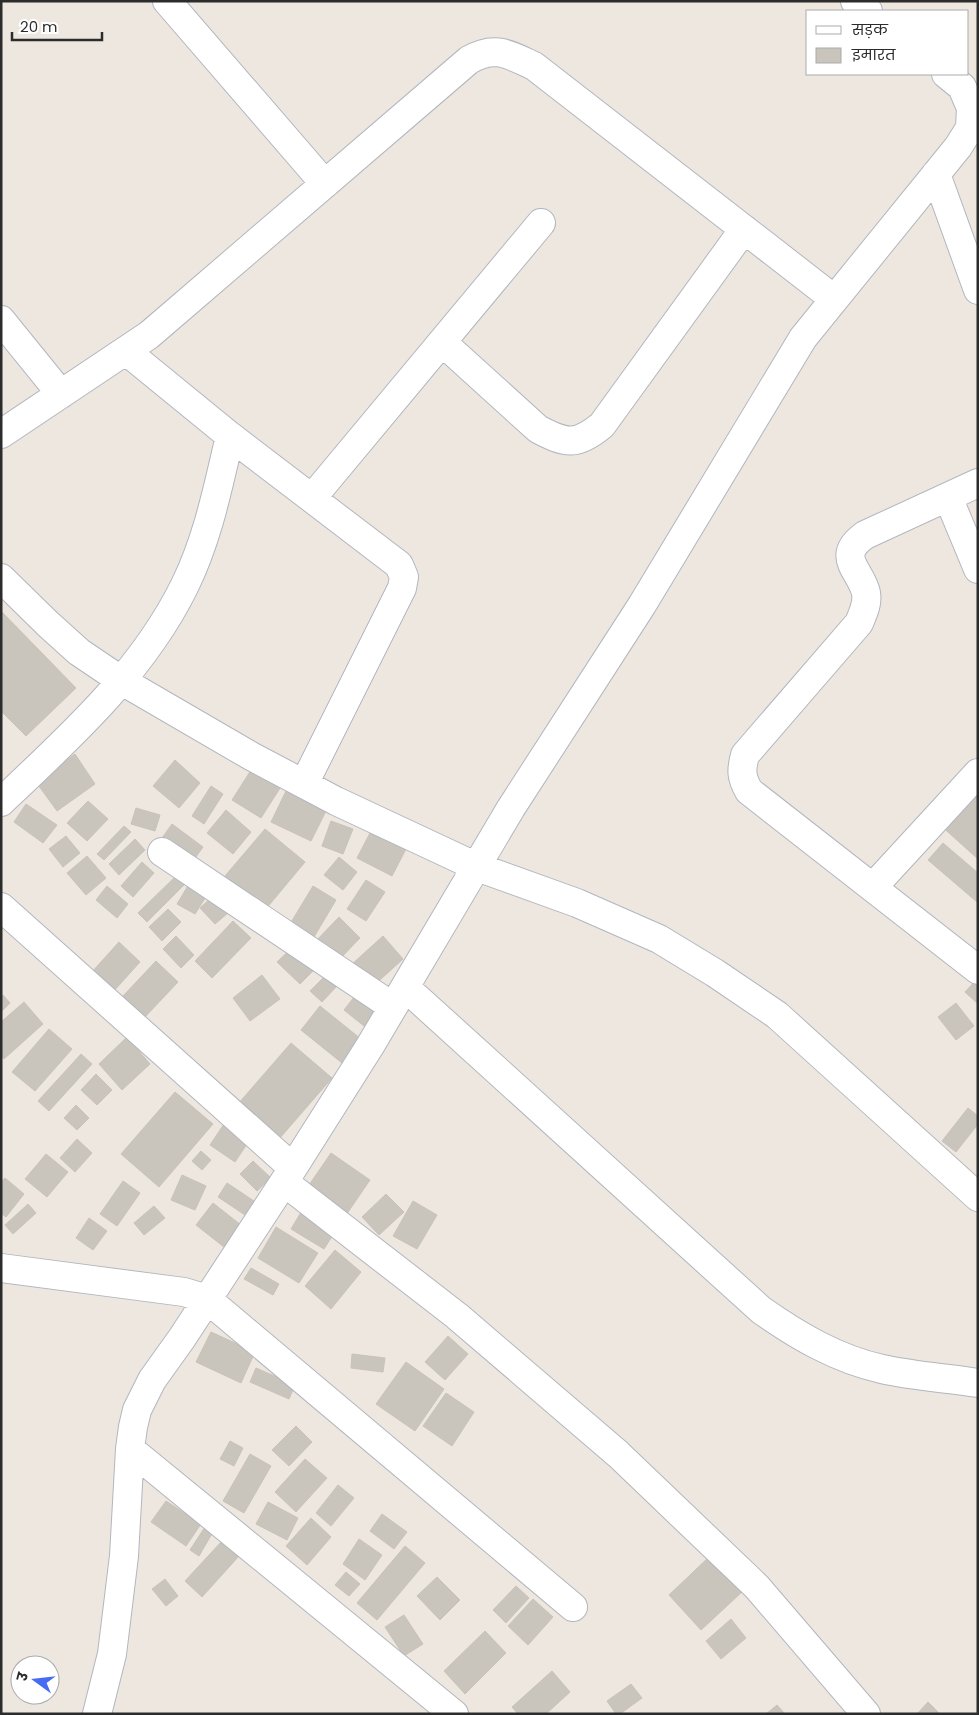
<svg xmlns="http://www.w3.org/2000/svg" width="979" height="1715" viewBox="0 0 979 1715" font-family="Poppins,'Noto Sans Devanagari',sans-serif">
	<rect width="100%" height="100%" fill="#ede7df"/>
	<!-- building -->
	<path fill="#c9c5bd" stroke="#c9c2b9" d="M1,611l75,77 -50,48 -25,-25z
		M75,754l20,30 -38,27 -21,-29z
		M175,760l25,23 -21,25 -26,-22z
		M253,767l29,18 -21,33 -29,-18z
		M211,786l12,8 -19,30 -12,-8z
		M287,789l40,20 -16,32 -40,-19z
		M969,790l9,8v61l-39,-35z
		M88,801l20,18 -21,22 -20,-18z
		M26,804l31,21 -14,18 -29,-21z
		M136,808l24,7 -5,16 -24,-7z
		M226,810l25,22 -18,22 -26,-21z
		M331,821l22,8 -10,25 -21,-8z
		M172,824l31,23 -10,14 -31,-23z
		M124,826l7,6 -27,28 -7,-6z
		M265,829l40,33 -40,48 -40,-34z
		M371,831l35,18 -14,27 -35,-18z
		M66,836l14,17 -17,14 -14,-18z
		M135,839l10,11 -26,25 -10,-11z
		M943,843l35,30 -1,29 -49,-42z
		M87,856l19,22 -20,17 -19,-22z
		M339,857l18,15 -14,18 -19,-15z
		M142,862l12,11 -21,24 -12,-11z
		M177,875l9,8 -39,39 -9,-9z
		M366,880l19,12 -19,29 -19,-12z
		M189,884l18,11 -12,19 -18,-10z
		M107,886l21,18 -11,14 -21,-18z
		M313,886l23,14 -25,42 -24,-13z
		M213,896l15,17 -13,11 -15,-16z
		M168,909l13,13 -19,19 -13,-14z
		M339,917l21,21 -25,26 -21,-21z
		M233,921l18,17 -39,40 -17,-17z
		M176,936l18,19 -13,13 -18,-19z
		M383,936l20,23 -32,29 -20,-23z
		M119,942l21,20 -28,31 -21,-20z
		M295,945l22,22 -17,17 -23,-22z
		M156,961l22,21 -33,35 -22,-21z
		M262,975l18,24 -30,22 -17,-23z
		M325,976l11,11 -14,15 -12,-11z
		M976,980l2,2v22l-13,-12z
		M358,992l20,16 -14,18 -20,-16z
		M3,995l7,8 -9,9v-15z
		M24,1002l19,22 -39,35 -3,-3v-34z
		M956,1003l18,23 -18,14 -18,-23z
		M320,1006l41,33 -19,24 -41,-33z
		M49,1029l23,20 -37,42 -23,-19z
		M127,1037l23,27 -28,26 -23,-26z
		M291,1043l41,35 -53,61 -41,-35z
		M81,1054l11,10 -43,47 -11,-10z
		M96,1074l16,16 -15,15 -16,-15z
		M175,1092l38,32 -54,63 -38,-33z
		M76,1105l13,13 -12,12 -13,-12z
		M968,1108l10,8v8l-22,28 -14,-11z
		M224,1124l25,17 -14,21 -25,-17z
		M77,1139l15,14 -17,19 -15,-14z
		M201,1151l10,9 -9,10 -10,-9z
		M331,1153l39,27 -24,35 -39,-27z
		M46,1154l22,18 -21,25 -22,-18z
		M253,1161l18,17 -14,13 -17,-17z
		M182,1175l24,11 -11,24 -24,-10z
		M5,1178l19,16 -18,23 -5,-4v-31z
		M123,1181l17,12 -23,33 -17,-12z
		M227,1183l27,18 -9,14 -27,-18z
		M386,1194l18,18 -25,23 -17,-18z
		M413,1201l24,14 -20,34 -24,-13z
		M213,1203l28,22 -17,22 -28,-22z
		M28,1204l8,9 -23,21 -8,-9z
		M154,1206l11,12 -21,17 -10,-12z
		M303,1209l33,21 -12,19 -33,-20z
		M89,1218l18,13 -14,19 -17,-12z
		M276,1227l42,26 -19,30 -41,-25z
		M335,1250l26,22 -30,37 -26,-23z
		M251,1268l28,16 -6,11 -29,-16z
		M211,1332l44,20 -14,31 -45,-21z
		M448,1336l20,18 -23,26 -20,-18z
		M352,1354l33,4 -2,14 -32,-4z
		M406,1362l38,27 -29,42 -39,-27z
		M256,1368l39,17 -6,14 -39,-17z
		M446,1393l28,19 -22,34 -29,-20z
		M296,1426l16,16 -23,24 -17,-16z
		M230,1441l13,7 -9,18 -14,-7z
		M250,1454l21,12 -27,47 -21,-12z
		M305,1459l22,19 -31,34 -21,-20z
		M338,1485l16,13 -23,28 -15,-13z
		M166,1501l35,23 -15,22 -35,-24z
		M268,1502l30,16 -11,22 -31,-16z
		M382,1514l25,18 -13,17 -24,-18z
		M311,1518l20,19 -24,28 -21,-19z
		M205,1527l8,5 -14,24 -9,-6z
		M359,1539l23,16 -17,25 -22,-16z
		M222,1541l17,15 -37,41 -17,-16z
		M405,1546l20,17 -48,57 -20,-17z
		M710,1556l33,35 -42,39 -32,-35z
		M346,1572l14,12 -11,12 -14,-11z
		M437,1577l23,23 -20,20 -23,-24z
		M165,1579l13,17 -12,10 -14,-17z
		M516,1586l13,12 -23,25 -13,-13z
		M533,1599l20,18 -25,28 -20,-19z
		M404,1615l19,29 -19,12 -19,-29z
		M731,1619l15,19 -25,21 -15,-18z
		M485,1631l21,22 -41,41 -21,-23z
		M552,1671l18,21 -24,22h-28l-6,-7z
		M631,1684l11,14 -22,16h-4l-9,-13z
		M928,1702l12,12h-23z
		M777,1705l8,9h-19z"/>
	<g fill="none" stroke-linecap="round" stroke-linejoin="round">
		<!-- minor casing -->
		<g stroke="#b2b6bf" stroke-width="30">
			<path id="minor" d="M167,1l158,183
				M855,1l13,10
				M936,174l42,116
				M1,320l60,74
				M442,342l96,87c28,15 39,17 64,-4l142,-196
				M126,351l104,85 169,129 5,12 -2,11 -98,196
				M1,434l148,-99 320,-275c26,-15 39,-6 65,6l300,233
				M978,483l-113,52c-31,22 -4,35 1,58 2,11 -3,20 -7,30l-114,132c-4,15 -4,22 4,36l229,179
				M948,497l30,72
				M312,498l229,-275
				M1,578l47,46 31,28 43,29 129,75 85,45 141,66 100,36 82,36 56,34 62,42 201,182
				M1,802c69,-65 142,-131 184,-217 23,-47 33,-98 45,-149
				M162,852l231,155
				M873,887l105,-114
				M1,907l292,261
				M405,987l356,323c37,26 76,49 121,59 31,7 64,9 96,14
				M284,1182l173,134 161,138 139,133 109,127
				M1,1268l183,24 23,7 366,308
				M130,1449l324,265
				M97,1714l15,-60 12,-98 6,-107 3,-22 4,-17 15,-30 30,-42 102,-156 86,-136 141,-238 131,-203 161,-267 155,-191 12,-19 1,-20 -9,-21 -16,-13"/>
		</g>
		<!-- minor -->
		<use href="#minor" stroke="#fff" stroke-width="28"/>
	</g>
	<!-- border -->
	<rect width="979" height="1715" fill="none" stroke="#2c2c2c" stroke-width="5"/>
	<!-- legend -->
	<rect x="806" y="10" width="162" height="65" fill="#ffffff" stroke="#ababab"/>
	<rect x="816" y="26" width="25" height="8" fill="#ffffff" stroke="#ababab"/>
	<text x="852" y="35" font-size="15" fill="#2c2c2c">सड़क</text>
	<rect x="816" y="48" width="25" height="15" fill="#c9c5bd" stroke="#ababab"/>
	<text x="852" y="60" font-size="15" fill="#2c2c2c">इमारत</text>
	<!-- north arrow -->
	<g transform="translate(35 1680) rotate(285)"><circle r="24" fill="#ffffff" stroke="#ababab"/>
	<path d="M0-4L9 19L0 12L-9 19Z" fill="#466cf3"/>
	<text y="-8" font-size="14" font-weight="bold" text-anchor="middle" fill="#2c2c2c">उ</text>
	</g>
	<!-- scale -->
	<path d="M12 32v8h90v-8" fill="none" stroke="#2c2c2c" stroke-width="2.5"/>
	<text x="20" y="32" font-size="15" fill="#2c2c2c" stroke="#ffffff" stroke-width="4" paint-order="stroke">20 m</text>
</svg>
